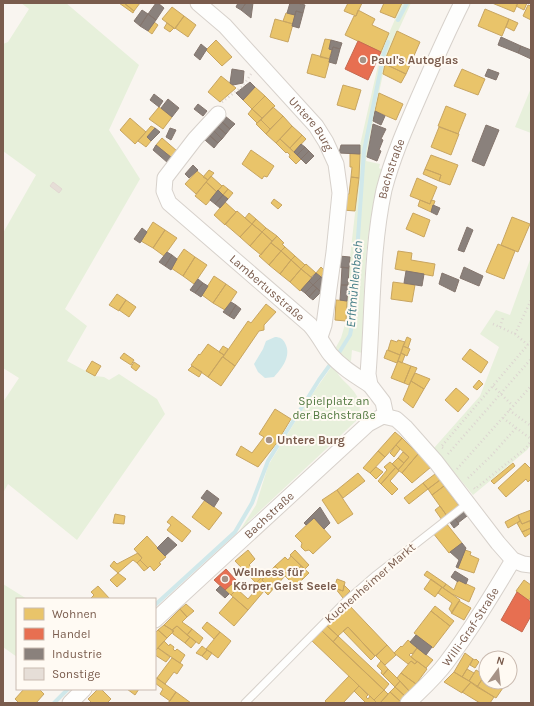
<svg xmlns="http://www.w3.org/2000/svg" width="534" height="706" viewBox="0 0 534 706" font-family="Karla,sans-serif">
	<rect width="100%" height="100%" fill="#f9f5f0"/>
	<!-- green -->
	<path fill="#e7f0db" d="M21,3h45l73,62 -30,65 31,49 -75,130 22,17 -20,35 28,15 9,1 5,3 10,-6 38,25 8,15 -88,126 -69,-56 -5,9v-91l16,-24 -16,-10v-135l33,-58 -33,-24v-107l5,-2 21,-33z
		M402,3h9l-24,52 -14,66 -6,36 -1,4 14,3 -1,4 4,2c-3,10 -6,20 -8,30 -12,48 -11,101 -12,150l-1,3 -10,-3 -1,11c-7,-1 -11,-7 -16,-12l6,-11 5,-17 4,-64 9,-79 1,-33 21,-93z
		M531,88v45l-16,-6z
		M531,257v188l-4,5 -54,45 -39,-47 46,-52 19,-49 -19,-13 16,-24 14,5z
		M332,366c4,4 6,9 10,13 13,13 24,22 14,42l-108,101 1,2 -12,11 19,-30 12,-39 4,-7 41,-66z
		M3,584l24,15h-10v58l-14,-10z"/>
	<!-- water -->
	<path fill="#d0e8ea" d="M275,337c5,0 8,2 10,6 7,13 -3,25 -11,34l-9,1 -7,-6 -4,-8 9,-15 3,-8z"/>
	<!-- homes -->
	<path fill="#e9c46a" stroke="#c8a561" d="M119,3h5l10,8 -1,2z
		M124,3h16l-6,8z
		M348,3h14l-6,13 -12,-5z
		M384,3h18l-7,15 -15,-6z
		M492,3h26l-4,9z
		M518,3h9l-3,7 -8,-4z
		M528,5l3,1v14l-8,-4z
		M172,7l12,9 -9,13 -13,-10z
		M485,9l24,10 -7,17 -24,-10z
		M358,10l17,9 -3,6 17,8 -8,19 -36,-17 9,-19h2z
		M286,13l9,2 -2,9 -10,-3z
		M184,16l12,9 -8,12 -13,-9z
		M275,19l18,5 -5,18 -18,-5z
		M509,19l9,4 -4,8 -8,-4z
		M154,22l4,3 -6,9 -4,-3z
		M167,23l7,5 -4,4 -6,-4z
		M397,31l23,11 -14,32 -21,-10 2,-9z
		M325,39l6,1 -2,9 3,1 -3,9 -9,-2z
		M216,40l16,17 -10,9 -16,-16z
		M312,54l18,5 -5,19 -18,-5z
		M385,64l21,10 -5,9 -18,-9z
		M462,69l23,10 -7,16 -24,-9z
		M221,76l15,12 -16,14 -12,-10z
		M343,85l18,5 -6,20 -18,-5z
		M255,87l10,9 -13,13 -9,-9z
		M379,93l24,11 -7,16 -21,-9z
		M265,96l10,10 -13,12 -10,-9z
		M446,106l20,8 -8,20 -20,-8z
		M159,107l13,10 -9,12 -14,-10z
		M273,107l10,9 -13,13 -9,-9z
		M252,109l10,9 -5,5 -9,-9z
		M283,116l9,10 -16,17 -10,-9z
		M130,118l16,14 -11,12 -15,-14z
		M261,120l9,9 -4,5 -10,-10z
		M151,126l4,2 -8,9 4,4 -5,6 -8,-6z
		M292,126l10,9 -12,13 -10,-9z
		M439,127l20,7 -8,21 -20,-8z
		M302,135l4,4 -12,13 -4,-4z
		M162,138l15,13 -5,7 -16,-13z
		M280,139l21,20 -5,5 -7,-7 1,-2 -3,-3 -1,1 -10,-10z
		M251,150l23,16 -7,11 -3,-1 -2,3 -20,-15z
		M350,153l10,1 -1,24 -8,-1 1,-10h-2z
		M431,155l27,10 -8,20 -11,-4 2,-6 -16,-6z
		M425,169l16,6 -2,6 -16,-7z
		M209,170l5,3 -6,7 -5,-3z
		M197,171l11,9 -12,14 -11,-10z
		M211,176l11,10 -5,6 -11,-10z
		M351,177l8,1 -4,33 -12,-1 3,-16h3z
		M417,178l20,9 -7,17 -20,-8z
		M206,182l11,10 -11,13 -11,-9z
		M223,185l5,4 -5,6 -5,-5z
		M228,189l5,4 -5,6 -5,-4z
		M274,199l8,6 -4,4 -7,-6z
		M420,200l10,4 1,-4 4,1 -4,11 -13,-6z
		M225,202l11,10 -11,13 -11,-10z
		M237,211l15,13 -12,13 -15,-13z
		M249,213l7,6 -4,5 -7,-6z
		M413,213l17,7 -6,17 -18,-8z
		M512,217l18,7 -12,28 -17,-7z
		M256,219l10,9 -4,4 -10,-8z
		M153,222l12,8 -12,18 -12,-7z
		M252,224l10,8 -12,14 -10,-9z
		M266,228l11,8 -5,5 -10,-9z
		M165,230l12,8 -13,18 -11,-8z
		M262,232l10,9 -11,14 -11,-9z
		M277,236l7,7 -2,1 3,3 -4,4 -10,-8z
		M271,243l10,8 -12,14 -10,-9z
		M498,244l17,7 -11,28 -18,-7z
		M285,247l10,9 -4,4 -10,-9z
		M184,249l11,8 -12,19 -12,-8z
		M281,251l10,9 -11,14 -11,-9z
		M398,251l14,2 -1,7 24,4 -2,12 -38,-7z
		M295,256l10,9 -4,4 -10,-9z
		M195,257l12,8 -13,19 -11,-8z
		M291,260l10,9 -11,13 -10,-8z
		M306,264l10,9 -5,4 -10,-8z
		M321,267l4,4 -4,6 -5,-4z
		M301,269l11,9 -12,13 -10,-9z
		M214,276l12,8 -13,19 -11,-8z
		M393,282l22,3 -3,17 -21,-3z
		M226,284l11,8 -12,18 -12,-7z
		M117,294l9,6 -7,11 -10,-6z
		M126,300l10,7 -7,10 -10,-7z
		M336,300l11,1 -1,20 -11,-1z
		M266,304l10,8 -12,13v5l-5,1 -24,35 -12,-9 25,-36 3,2z
		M407,337l4,2 -3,9 -5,-2z
		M391,340l6,2 1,-2 7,2 -5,13 -12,-5z
		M208,344l16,11 -16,22 -17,-12 8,-11 1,1z
		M223,346l5,3 -4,6 -5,-3z
		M403,346l7,3 -3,7 -6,-3z
		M470,349l18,13 -7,11 -19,-14z
		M387,350l13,5 -3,8 -13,-5z
		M124,353l10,7 -3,5 -11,-7z
		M401,353l4,2 -3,8 -4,-2z
		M223,357l12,9 -14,20 -13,-9 14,-20z
		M92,361l9,5 -6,10 -9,-5z
		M398,361l13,5 -7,17 -13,-5z
		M134,362l6,4 -4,5 -5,-4z
		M192,366l10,6 -3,5 -11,-7z
		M411,366l6,2 -8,17 -5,-2z
		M415,373l15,6 -6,10 -13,-8z
		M479,380l4,4 -6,6 -4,-3z
		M411,381l13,8 -11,19 -10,-8z
		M456,388l13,11 -11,13 -13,-12z
		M275,409l16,10 -15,25 -18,23 -22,-12 5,-9 11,7 12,-16 -5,-3z
		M395,432l7,6 -17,19 -7,-6z
		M402,438l16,16 -16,19 -4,-3 11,-13 -13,-12z
		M396,445l4,4 -6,8 -4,-4z
		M378,451l7,6 -15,16 -7,-5z
		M403,452l6,5 -5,6 -6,-5z
		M418,454l13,13 -19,16 -10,-10z
		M398,458l6,5 -6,7 -6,-6z
		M390,462l6,5 -15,17 -3,-3 9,-11 -3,-3z
		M513,463l2,3 -21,18 -3,-3z
		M525,463l6,6v10l-3,3 -2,-3 -20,18 -8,-9z
		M376,467l7,5 -7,7 -6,-6z
		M396,467l3,4 -9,10 8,8 -6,6 -11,-11z
		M358,473l7,8 -22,17 -6,-8z
		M435,474l5,6 -12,9 -5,-6z
		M440,480l4,6 -12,9 -4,-6z
		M423,483l5,6 -19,15 -5,-6z
		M444,486l16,21 -13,9 -15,-21z
		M337,490l16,24 -15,10 -16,-24z
		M205,500l17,13 -13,17 -17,-13z
		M440,506l7,10 -5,4 -7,-10z
		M531,510v10l-9,4 -4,-9z
		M115,514l10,2 -1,8 -11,-1z
		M518,515l2,6 -12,7 -3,-6z
		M172,516l19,15 -9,11 -15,-12 4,-5 -4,-3z
		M314,518l17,19 -18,17 -4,-4 -4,1 -4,-4 1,-4 -7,-7z
		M520,521l2,3 8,-3 1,7 -9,4 -5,-9z
		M446,523l16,20 -13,10 -16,-20z
		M531,528v5l-6,4 -3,-5z
		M147,536l19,21 -7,6 2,1 -7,7 -4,-5 -2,2 -8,-8 2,-2 -8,-9z
		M248,550l7,9 -6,6 13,12 -6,6 -21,-22z
		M295,550l14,15 -4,4 -15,-14z
		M465,550l6,2 -1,3 9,4 -5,14 -16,-5z
		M138,553l4,5 -5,5 -4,-3 -15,13 -8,-7 4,-5 3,3z
		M291,556l10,10 -3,3 2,2 -2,3 5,5 -8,7 -20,-20 10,-9 3,3z
		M140,560l8,8 -4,3 -7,-8z
		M275,566l10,10 -11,12h-1l-2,1 -9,-9z
		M301,566l8,7 -6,6 -5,-5 2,-3 -2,-2z
		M427,571l19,13 -3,4 -19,-13z
		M118,573l8,6 -9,8 -7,-7z
		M262,577l1,1 -1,2 9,9 2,-1h1l-6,7 -12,-12z
		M337,579l8,3 -2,9 -9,-3z
		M431,579l11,8 -7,10 -11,-8z
		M458,580l17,8 -6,14 -17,-8 -9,-6 3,-4 8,6z
		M524,580l7,5v12l-3,4 -12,-10z
		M232,584l5,5 -6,6 -6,-5z
		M344,585l6,6 -7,7 -8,-10 8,3z
		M98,586l12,13h-20l4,-4 -3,-3z
		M259,586l5,5 -16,19 -17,-15 6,-6 11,10z
		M442,587l18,13 -8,13 -3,-4 3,-6 -14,-10z
		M233,597l15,13 -14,16 -15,-13z
		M459,601l12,7 -7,12 -13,-7z
		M186,604l8,7 -7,6 -7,-8z
		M348,604l39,41 -12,11 -27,-29 -10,9 -12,-11z
		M435,606l19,15 -4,5 -19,-15z
		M180,609l7,8 -5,5 10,7 -5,6 -10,-9 -5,4 -8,-5z
		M431,611l19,15 -17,22 -19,-15z
		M207,622l13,10 -6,7 -12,-11z
		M164,625l10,6 -7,7 -9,-8z
		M326,625l12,11 -5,6 -12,-12z
		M177,626l13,11 -5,6 -12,-9 -1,-4z
		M348,627l27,29 -4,4 -28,-29z
		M192,629l11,9 -4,6 -12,-9z
		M158,630l9,8 -12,13v-18z
		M321,630l63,60 -10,10 -63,-60z
		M220,632l11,9 -13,17 -12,-9z
		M338,636l51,48 -5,6 -51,-48z
		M190,637l6,5 -5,6 -6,-5z
		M408,640l9,8 -5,6 -1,-1 -2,2 8,7 -2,2 -4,-3 -3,3 -14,-11 7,-7 1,1z
		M164,641l5,5 1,-2 4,3 -1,2 2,2 2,-2 8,6 -5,8 -22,-15z
		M387,645l9,10 -11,10 -9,-9z
		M202,646l5,4 -5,6 -6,-3z
		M158,648l12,9 -4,5 -11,-7v-4z
		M417,648l16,12 -7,8 -15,-11z
		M207,650l5,3 -5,7 -5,-4z
		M465,653l8,6 -11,18 -8,-5z
		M172,658l11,7 -6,9 -3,-2 -9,12 -8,-6z
		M473,659l2,1 1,-1 3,3 -4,6 -5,-3z
		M381,661l7,8 -5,6 -2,-2 1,-2 -5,-5z
		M411,661l4,3 2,-3 10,8 -11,15 -15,-11z
		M388,669l12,12 -5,6 -12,-12z
		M467,669l7,4 -5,8 -7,-4z
		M476,670l9,5 -8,12 -8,-6z
		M454,672l17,10 -9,11 -18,-11z
		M401,673l15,11 -6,8 -13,-14z
		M486,673v9h17l-1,1 3,2 -9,13 -19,-11z
		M349,676l10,10 -16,17h-16l-2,-2z
		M155,677l21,15 -6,9 -10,-7 3,-5 -8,-6z
		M400,681l10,11 -4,5 -11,-10z
		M471,682l23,15 -4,6h-10l-18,-11z
		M359,686l9,9 -2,2 2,2 2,-3 7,7h-11l-12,-12z
		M395,687l11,10 -5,5 -11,-10z
		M24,689h15l5,5 -8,9h-17l-4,-4z
		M98,689h3l10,10 -4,4h-15l-4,-4z
		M127,689h12l-4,6z
		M384,690l4,4 -8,9h-3l-3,-3z
		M176,692l15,11h-23z
		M390,692l11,10 -1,1h-20z"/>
	<!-- shops -->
	<path fill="#e76f51" stroke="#c66950" d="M358,41l23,11 -13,28 -23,-11z
		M226,569l10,11 -11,10 -11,-10z
		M517,592l14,10v14l-9,16 -21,-12z"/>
	<!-- industry -->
	<path fill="#8a817c" stroke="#85766e" d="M156,3h2l6,5 -8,12 -8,-6z
		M238,3h8l-5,7 -5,-3z
		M246,3h7l-2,15 -10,-8z
		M290,3h7l8,2 -2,8 -7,-2 -1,4 -8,-2z
		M142,10l6,4 -8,12 -6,-5z
		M296,11l7,2 -4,15 -7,-2z
		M148,14l8,6 -8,11 -8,-5z
		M501,37l20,9 -3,7 -20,-8z
		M331,40l11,3 -2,6 -7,-2 -1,3 -3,-1z
		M201,44l6,5 -7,11 -6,-5z
		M521,46l10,4v9l-13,-6z
		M333,47l7,2 -4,15 -7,-2z
		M232,69l12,2 -1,12 -10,2 -3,-2z
		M488,69l11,4 -3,7 -11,-4z
		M250,82l5,5 -12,13 -7,-7z
		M154,94l9,7 -4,6 -9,-7z
		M168,99l11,9 -7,9 -11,-9z
		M198,104l9,7 -4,5 -9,-7z
		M375,111l10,5 -4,9 -8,-4z
		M225,116l10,8 -5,5 -9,-8z
		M221,121l9,8 -4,5 -9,-8z
		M373,124l13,5 -5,10 2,1 -4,10 2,1 -4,10 -10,-4z
		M486,125l13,5 -15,36 -12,-5z
		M217,126l9,8 -4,5 -9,-9z
		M155,128l5,4 -9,9 -4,-4z
		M170,128l6,2 -5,10 -5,-3z
		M213,130l9,9 -4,4 -9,-8z
		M209,135l9,8 -4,5 -9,-8z
		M301,144l4,3 -8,8 -3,-3z
		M156,145l16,13 -4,5 -15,-13z
		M341,145h19v9l-21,-1z
		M305,147l4,4 -8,8 -4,-4z
		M309,151l5,5 -8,8 -5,-5z
		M193,165l5,5 -9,8 -4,-4z
		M218,190l5,5 -8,9 -5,-4z
		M223,195l5,4 -8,9 -5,-4z
		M433,205l7,3 -3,7 -6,-3z
		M467,227l6,3 -9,22 -6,-2z
		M142,228l5,4 -7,11 -6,-4z
		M167,252l5,3 -7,11 -6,-4z
		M172,255l5,4 -6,11 -6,-4z
		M339,256l11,1 -1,11 -12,-1z
		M342,267l7,1 -1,17h-7z
		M464,267l19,9 -4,10 -19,-8z
		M406,271l18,3 -2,12 -18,-3z
		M316,273l5,4 -8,8 -4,-4z
		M442,273l17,7 -4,12 -16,-8z
		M321,277l4,3 -4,12 -8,-7z
		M198,279l5,4 -8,10 -5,-3z
		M309,281l4,4 -8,8 -4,-3z
		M203,283l5,3 -7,11 -6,-4z
		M313,285l4,3 -8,9 -4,-4z
		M341,285h7l-1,16 -7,-1z
		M317,288l4,4 -8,8 -4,-3z
		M231,302l5,3 -7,11 -6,-4z
		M236,305l5,4 -7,10 -5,-3z
		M207,490l12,9 -5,8 -13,-9z
		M320,507l10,16 -6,6 -10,-11 -8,7 -2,-2z
		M462,510l5,6 -9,7 -4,-6z
		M454,517l5,7 -5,4 -5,-7z
		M168,537l9,8 -12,11 -8,-8z
		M462,543l4,5 -8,20 -2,-1 3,-7 -9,-8z
		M455,571l13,8 -2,5 -8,-4v2l-7,-5z
		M220,586l9,8 -4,4 -9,-8z
		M416,635l16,12 -6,8 -16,-13z"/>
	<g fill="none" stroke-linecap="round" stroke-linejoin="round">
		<!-- stream -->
		<path stroke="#d0e8ea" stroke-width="4" d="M398,20l9,-17
			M337,356l13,-21 2,-10 12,-174 20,-98 4,-11
			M155,605l80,-73 17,-29 16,-42 51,-81 13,-18
			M54,703l14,-14"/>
	</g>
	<!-- building -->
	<path fill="#e6ded7" stroke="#e2d8d2" d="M53,182l9,7 -3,4 -9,-7z"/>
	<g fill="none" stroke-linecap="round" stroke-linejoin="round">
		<!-- lane casing -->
		<g stroke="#d7d1cb" stroke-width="9">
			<path id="lane" d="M245,703l100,-101 31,-27 92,-72"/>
		</g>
		<!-- street casing -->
		<g stroke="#d7d1cb" stroke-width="17">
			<g id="street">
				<path id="s1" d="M198,3l27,23 91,100 10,16 10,22 4,29 -6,59 -10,73 -4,12"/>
				<path id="s2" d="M218,114l-23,25 -30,39 -1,13 5,12 141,122c8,9 13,19 20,29 11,13 26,22 40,31"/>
				<path id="s3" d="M386,416l-3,-14 -13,-17 -2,-11c5,-62 3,-123 16,-184 8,-31 21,-61 34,-91 14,-32 28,-64 44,-96"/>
				<path id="s4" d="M155,620l213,-196 15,-8 13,3 9,8 31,35 62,81 15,17 10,4 8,1"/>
				<path d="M70,703l14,-14"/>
				<path id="s5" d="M408,703c13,-13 27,-25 38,-40 25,-33 46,-68 67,-103"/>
			</g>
		</g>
		<!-- path -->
		<path stroke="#dcd5d0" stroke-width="2.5" stroke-dasharray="1 3" stroke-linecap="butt" d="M222,102l21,-16 8,-12
			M493,324l22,10 13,11
			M500,327l3,-9
			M515,334l16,-34
			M493,386l20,20
			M509,410l22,16
			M503,418l28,21
			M443,448l-2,-1 90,-106
			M448,454l83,-95
			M457,469l74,-83
			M468,478l22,-21 26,-29
			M474,488l1,1 51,-41 5,-7"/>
		<!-- lane -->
		<use href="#lane" stroke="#fefefd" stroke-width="7"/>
		<!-- street -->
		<use href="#street" stroke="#fefefd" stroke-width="15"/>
	</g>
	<!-- markers -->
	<g fill="#a69286" stroke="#fffaf3" stroke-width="1.5">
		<circle cx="363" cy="60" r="4"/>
		<circle cx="269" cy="440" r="4"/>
		<circle cx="225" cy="579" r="4"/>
	</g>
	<g text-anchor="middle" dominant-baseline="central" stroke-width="4" stroke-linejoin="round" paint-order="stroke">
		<!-- poi labels -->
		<g font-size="12" font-weight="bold" fill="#7a5c4d" stroke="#fffaf3" text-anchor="start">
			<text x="371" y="60">Paul's Autoglas</text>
			<text x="277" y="440">Untere Burg</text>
			<text x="233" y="572">Wellness für<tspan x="233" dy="14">Körper Geist Seele</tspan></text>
		</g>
		<!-- street labels -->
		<g font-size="12" fill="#7a5c4d" stroke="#fffaf3">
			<text stroke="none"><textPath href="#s1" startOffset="166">Untere Burg</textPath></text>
			<text stroke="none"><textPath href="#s3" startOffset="254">Bachstraße</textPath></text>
			<text stroke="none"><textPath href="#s2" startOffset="239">Lambertusstraße</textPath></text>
			<text stroke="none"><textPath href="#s4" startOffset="155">Bachstraße</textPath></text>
			<text transform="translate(370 583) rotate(-41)">Kuchenheimer Markt</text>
			<text stroke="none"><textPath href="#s5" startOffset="99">Willi-Graf-Straße</textPath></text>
		</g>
		<!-- park labels -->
		<g font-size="12" fill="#537a41" stroke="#fffaf3">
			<text x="334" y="401">Spielplatz an<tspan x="334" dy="14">der Bachstraße</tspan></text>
		</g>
		<!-- water labels -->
		<g font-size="13" font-style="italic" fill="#437c86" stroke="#fffaf3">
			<text transform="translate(354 284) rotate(-85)">Erftmühlenbach</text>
		</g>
	</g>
	<!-- border -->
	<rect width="534" height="706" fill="none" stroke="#7a5c4d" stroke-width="8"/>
	<!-- legend -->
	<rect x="16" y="598" width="140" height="92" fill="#fffaf3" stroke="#cabbb1"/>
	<rect x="24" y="608" width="20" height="12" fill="#e9c46a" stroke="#cabbb1"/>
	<text x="52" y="618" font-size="12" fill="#7a5c4d">Wohnen</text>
	<rect x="24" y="628" width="20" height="12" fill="#e76f51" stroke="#cabbb1"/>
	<text x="52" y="638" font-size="12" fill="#7a5c4d">Handel</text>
	<rect x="24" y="648" width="20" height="12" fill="#8a817c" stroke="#cabbb1"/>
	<text x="52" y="658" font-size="12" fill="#7a5c4d">Industrie</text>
	<rect x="24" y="668" width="20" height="12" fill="#e6ded7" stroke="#cabbb1"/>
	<text x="52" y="678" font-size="12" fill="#7a5c4d">Sonstige</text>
	<!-- north arrow -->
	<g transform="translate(498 670) rotate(15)"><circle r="19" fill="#fffaf3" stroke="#cabbb1"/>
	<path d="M0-3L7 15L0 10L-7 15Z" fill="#a69286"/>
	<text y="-6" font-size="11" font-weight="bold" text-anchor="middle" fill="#7a5c4d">N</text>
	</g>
</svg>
